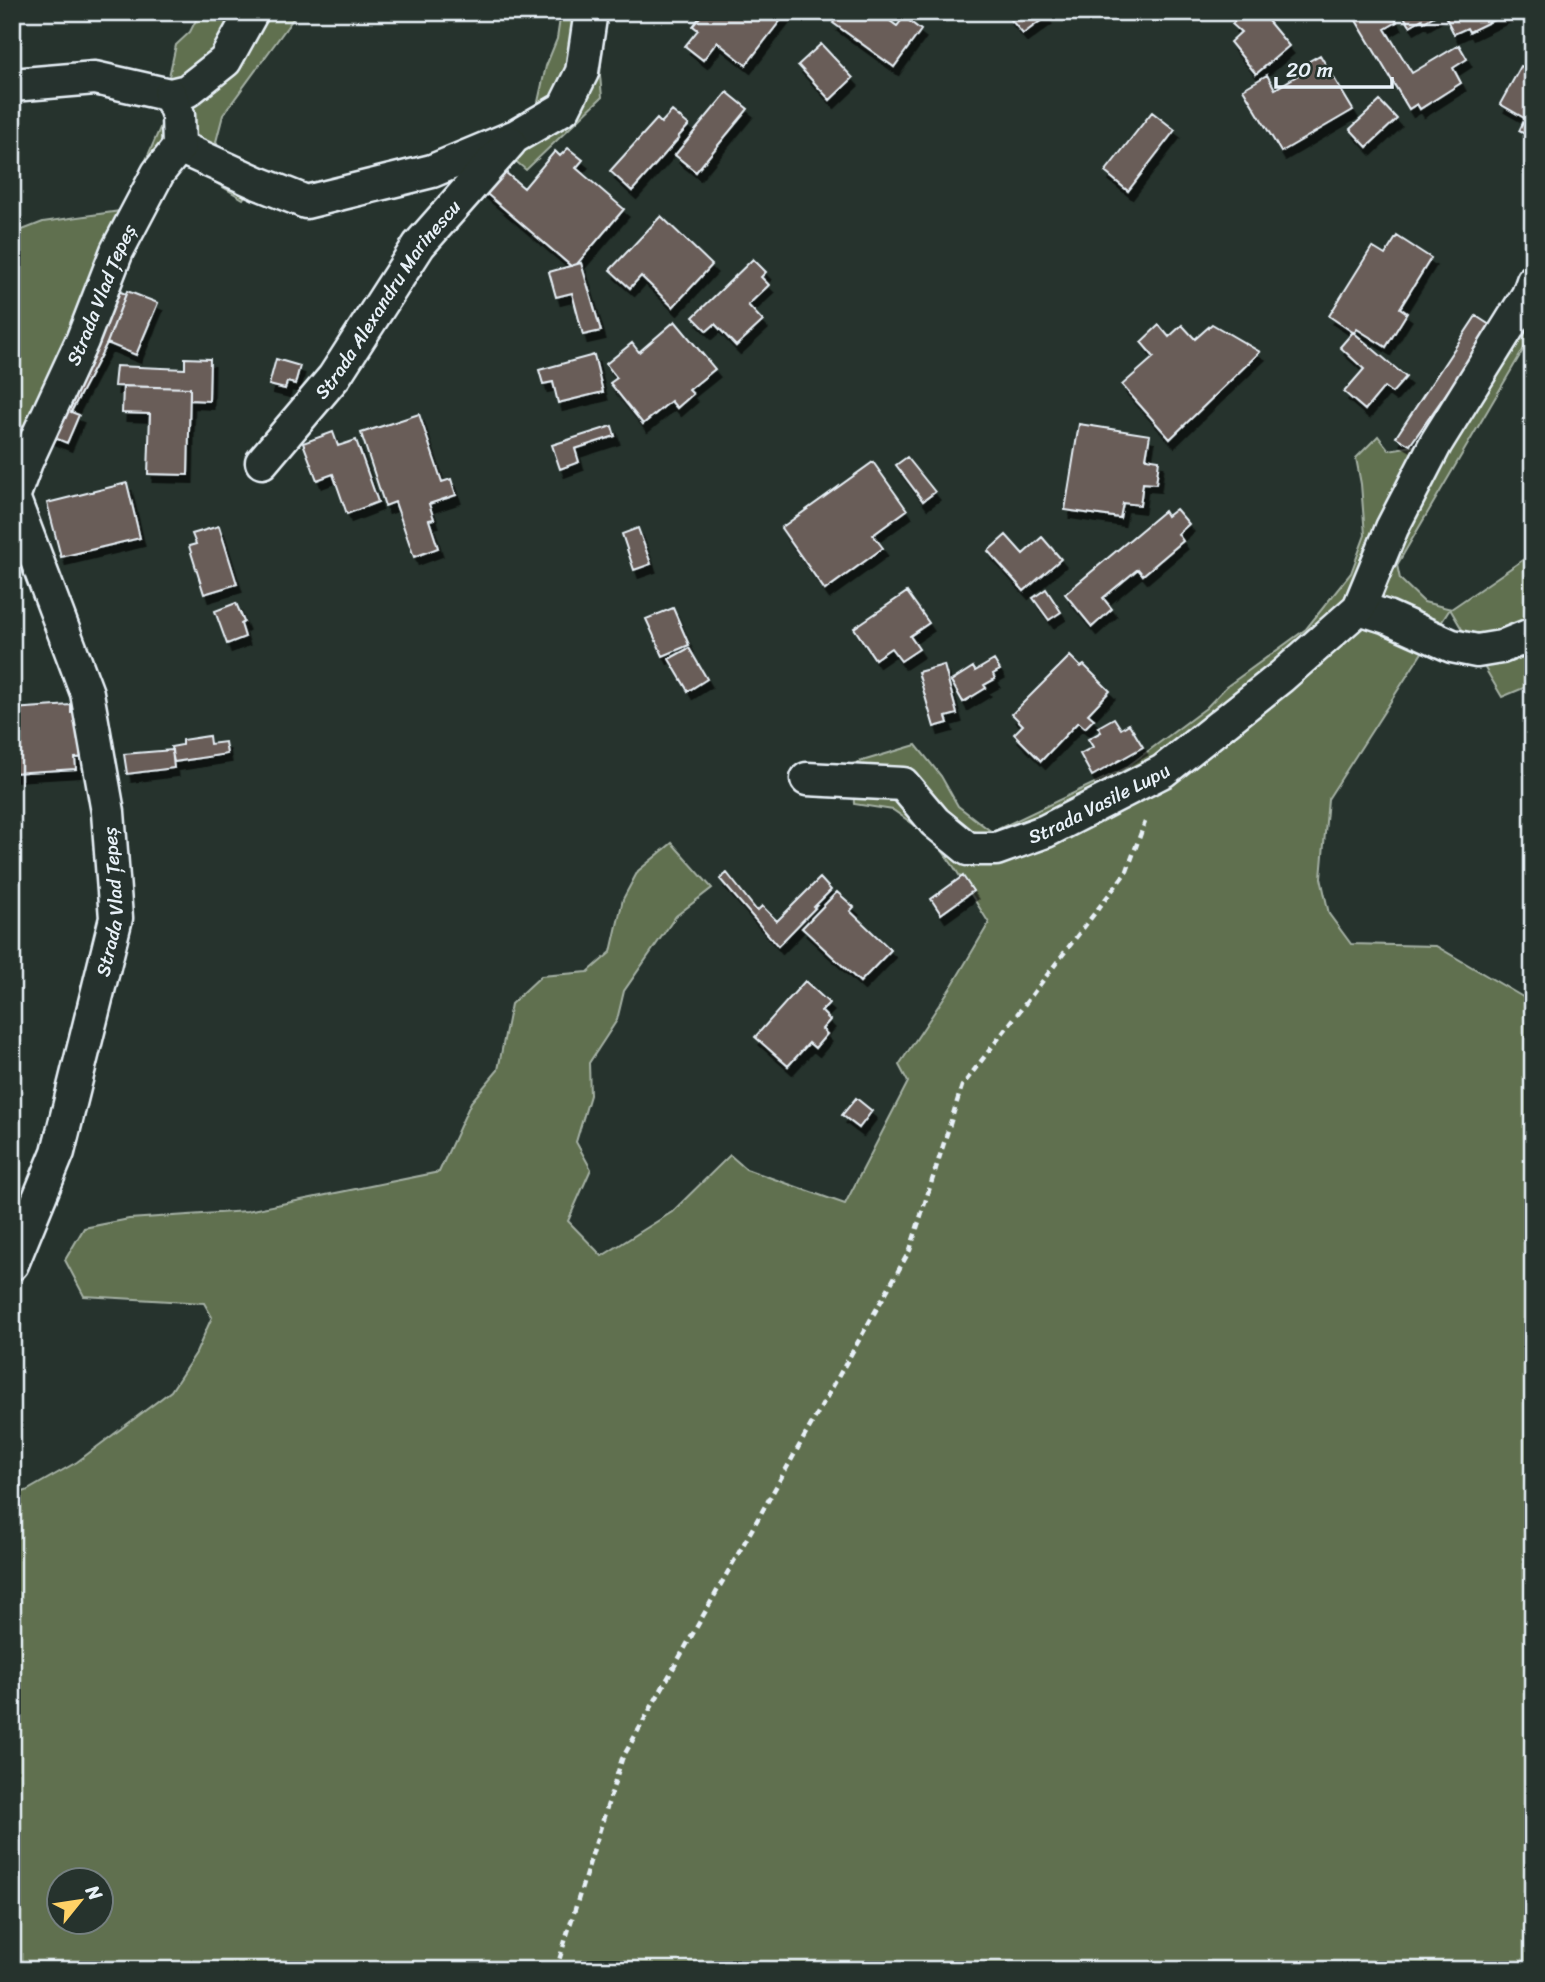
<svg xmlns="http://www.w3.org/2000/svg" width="1545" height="1982" viewBox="0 0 1545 1982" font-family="Sriracha,sans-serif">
	<defs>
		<filter id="shadow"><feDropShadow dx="4.5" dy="8" stdDeviation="0" flood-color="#0009"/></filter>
	</defs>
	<rect width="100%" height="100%" fill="#26332d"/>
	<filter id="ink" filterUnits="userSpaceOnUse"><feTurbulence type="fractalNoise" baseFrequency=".0143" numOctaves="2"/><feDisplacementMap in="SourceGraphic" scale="14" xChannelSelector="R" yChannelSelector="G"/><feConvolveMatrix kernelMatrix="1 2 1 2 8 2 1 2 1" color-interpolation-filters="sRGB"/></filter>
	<g filter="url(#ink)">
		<!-- green -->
		<path fill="#606f50" stroke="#a4b0a4" stroke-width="2" fill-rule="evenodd" d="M200,12h98l-75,103 -7,27 5,11 38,21 -16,25 -39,-23 -28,-11 -26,43 -30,3 -108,248v-225l31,-12 77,-11 23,-44 21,-48 -11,-15 15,-23 8,-36 14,-13z
			M561,12h45l-6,63 2,22 -76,73 -42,-36 41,-16 13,-16 8,-36 11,-27z
			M1509,296l24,22v15l-136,232 3,14 24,23 27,7 82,-56v131l-31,13 -52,-88 -122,190 -7,79 8,36 22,30 85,2 97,57v967h-1521v-475l14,-4 51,-29 94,-71 25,-38 16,-36 -8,-14 -120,-7 -19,-36 19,-32 45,-9 118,-8 192,-39 32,-70 27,-32 13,-66 30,-28 47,-4 23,-20 12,-53 15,-28 34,-28 40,45 -36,28 -52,75 -7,29 -28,43 1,32 -14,47 15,27 -23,52 34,35 70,-44 58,-57 16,14 99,35 63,-122 -9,-17 54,-81 36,-61 -35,-56 -21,-29 -40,-28 -39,-6 -2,-40 64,-19 25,31 17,30 34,26 132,-63 82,-61 20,-21 80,-58 45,-56 14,-38 -4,-51 -5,-26 22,-22 11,14 29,-5zM60,1881h42v42h-42z"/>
		<!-- building -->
		<path fill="#695d58" stroke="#e8f1f8" stroke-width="2" filter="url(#shadow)" d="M704,12h83l-41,53 -29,-23 -14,18 -18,-14 13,-16 -5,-4z
			M841,12h37l19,14 7,-9 17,13 -27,37 -61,-44z
			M1010,12h34l3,4 -24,18 -16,-19z
			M1243,12h29l-8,4 25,30 -33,28 -26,-32 11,-10 -9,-8z
			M1351,12h40l6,10 -12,7 27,44 47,-28 8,14 -14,9 8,15 -41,26 -3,-5 -8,5z
			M1401,12h40l-17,10 -2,-3 -12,7z
			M1459,12h51l-41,20 -2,-4 -13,6 -8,-16z
			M821,44l32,34 -23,22 -32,-35z
			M1320,55l33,55 -72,42 -38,-63 24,-14 8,14 23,-14 -3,-6z
			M1521,66l12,6v39l-2,-1 -5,9 -26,-15z
			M727,92l21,17 -52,63 -21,-17z
			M1380,101l17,18 -30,28 -17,-18z
			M672,111l17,14 -11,12 1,1 -47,53 -22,-20 47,-52 4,4z
			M1152,112l23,18 -47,61 -23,-19z
			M1524,121l9,5v12l-14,-7z
			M568,148l15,12 -7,8 48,41 -47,55 -6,2 -90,-77 18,-22 25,21 31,-37 5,5z
			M661,216l51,49 -39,42 -32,-31 -11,12 -20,-18z
			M1397,236l34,22 -31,50 7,5 -21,34 -29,-18 -3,4 -25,-17 43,-69 13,8z
			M753,259l13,13 -5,5 8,8 -21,20 15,16 -27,25 -21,-22 -8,7 -14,-14z
			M581,263l20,68 -18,4 -11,-42 -16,4 -7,-25z
			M113,289l13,5 -19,49 -36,69 8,3 -12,28 -17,-7z
			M127,291l31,12 -22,52 -29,-12z
			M1476,316l17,11 -83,118 -14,-8z
			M675,321l40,48 -26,21 4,4 -16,14 -6,-7 -28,23 -33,-41 7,-5 -11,-14 26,-21 7,9z
			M1212,324l48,28 -90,87 -48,-54 32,-28 -13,-15 18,-17 10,12 13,-12 13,14z
			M1353,332l53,45 -14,16 -8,-6 -19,23 -21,-18 20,-23 -24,-22z
			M594,355l9,37 -45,11 -5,-21 -10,2 -4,-14z
			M185,358l25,1 -1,42 -19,-1v-12l-76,-2 2,-20 69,3z
			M276,359l24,7 -5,18 -8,-2 -2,7 -16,-4z
			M123,386l67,2 -2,87 -40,-1 2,-60 -28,-1z
			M419,414l23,68 9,-3 5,16 -27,9 5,15 -5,1 9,28 -24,9 -19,-55 -10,4 -24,-73z
			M1079,424l71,11 -4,23 13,2 -3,24 -13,-1 -3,22 -17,-2 -3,15 -55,-8z
			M612,426l3,10 -40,13 4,13 -19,7 -8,-24z
			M333,432l5,14 18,-6 22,62 -31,12 -14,-40 -16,6 -14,-37z
			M907,457l28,35 -12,9 -27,-36z
			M873,462l34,48 -34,25 10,13 -58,42 -44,-62z
			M127,483l13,55 -79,19 -14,-54z
			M1176,509l13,15 -11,10 5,7 -40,34 -5,-6 -35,29 9,11 -20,18 -27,-33 99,-83 3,5z
			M219,526l18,58 -33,10 -15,-48 7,-2 -4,-10z
			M638,528l13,36 -17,6 -12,-36z
			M1006,535l17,19 19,-17 19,22 -37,32 -36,-40z
			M1046,589l15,23 -12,8 -16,-22z
			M907,592l22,31 -19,13 9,13 -18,12 -10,-13 -16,11 -21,-31z
			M236,603l8,19 -3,2 4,13 -18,7 -12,-33z
			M673,608l16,37 -26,11 -17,-37z
			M689,648l18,31 -19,12 -19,-32z
			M1070,656l11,11 3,-2 26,26 -22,23 6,5 -9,9 -7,-6 -37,39 -27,-27 9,-9 -11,-11z
			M994,660l6,10 -7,4 2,5 -11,6 2,3 -23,14 -12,-21 22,-14 2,4z
			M944,665l13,49 -11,3 2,6 -14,4 -16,-55z
			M71,705v8l12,-1 6,45 -14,1 1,11 -64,4v-64z
			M1114,718l7,11 8,-5 14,23 -51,29 -12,-22 13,-7 -5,-8 13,-7 -3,-5z
			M209,736l1,8 15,-2 2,12 -53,8 -3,-15 11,-2v-5z
			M172,750l2,18 -47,6 -3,-20z
			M727,873l30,38 5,-5 15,15 43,-43 11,12 -17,17 1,1 -37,38 -58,-67z
			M963,876l10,15 -32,23 -10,-15z
			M837,892l17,15 -4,4 41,39 -31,32 -58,-54z
			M805,981l24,22 -8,8 9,9 -8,9 5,5 -12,14 -6,-5 -21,23 -33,-29z
			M856,1098l16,13 -13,17 -17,-13z"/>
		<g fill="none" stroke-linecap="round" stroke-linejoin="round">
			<!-- minor casing -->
			<g stroke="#e8f1f8" stroke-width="37">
				<g id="minor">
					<path d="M12,85l83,-7 75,17 17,-4 38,-30 27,-49"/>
					<path d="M179,147l79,36 48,19 126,-31 84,-35 48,-28 18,-36 8,-54 -1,-6"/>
					<path id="s1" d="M262,462l72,-85 85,-132 91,-103"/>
					<path id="s2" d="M12,500l14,-38 56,-121 35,-90 41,-78 21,-26 -1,-32 -8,-20"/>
					<path d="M1359,608l28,9 65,29 25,5 24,-4 32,-13"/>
					<path id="s3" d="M807,779l96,5 32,38 33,27h28l50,-18 117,-60 118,-94 78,-69 33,-80 44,-85 92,-148 5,-14"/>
					<path id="s4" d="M12,1264l46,-112 58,-234 -8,-106 -21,-119 -74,-196"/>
				</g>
			</g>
			<!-- path -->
			<path stroke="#e8f1f8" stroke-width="4.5" stroke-dasharray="7 5" stroke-linecap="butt" d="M556,1970l66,-211 288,-509 52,-164 165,-215 18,-49"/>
			<!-- minor -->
			<use href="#minor" stroke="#26332d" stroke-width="32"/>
		</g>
	</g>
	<g text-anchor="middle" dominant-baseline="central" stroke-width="5" stroke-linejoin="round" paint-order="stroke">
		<!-- street labels -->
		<g font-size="19" fill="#e8f1f8" stroke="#26332d">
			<text stroke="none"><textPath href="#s2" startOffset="224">Strada Vlad Țepeș</textPath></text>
			<text stroke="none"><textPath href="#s1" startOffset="206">Strada Alexandru Marinescu</textPath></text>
			<text stroke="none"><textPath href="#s3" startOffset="329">Strada Vasile Lupu</textPath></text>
			<text stroke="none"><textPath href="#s4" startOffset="378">Strada Vlad Țepeș</textPath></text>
		</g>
	</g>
	<!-- margin -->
	<rect width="1545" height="1982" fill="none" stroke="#26332d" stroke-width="42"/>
	<rect x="21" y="21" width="1503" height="1940" fill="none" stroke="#e8f1f8" stroke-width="2.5" filter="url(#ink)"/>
	<!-- north arrow -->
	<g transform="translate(80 1901) rotate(60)"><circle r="33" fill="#26332d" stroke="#747f7e" stroke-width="2"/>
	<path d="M0-5L12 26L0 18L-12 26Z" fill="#ffd166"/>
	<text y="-10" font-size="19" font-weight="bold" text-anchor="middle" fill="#e8f1f8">N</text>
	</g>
	<!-- scale -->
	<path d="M1276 77v10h116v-10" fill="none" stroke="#e8f1f8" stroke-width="3.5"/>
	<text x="1286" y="77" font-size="21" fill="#e8f1f8" stroke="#26332d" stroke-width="5" paint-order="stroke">20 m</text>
</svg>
